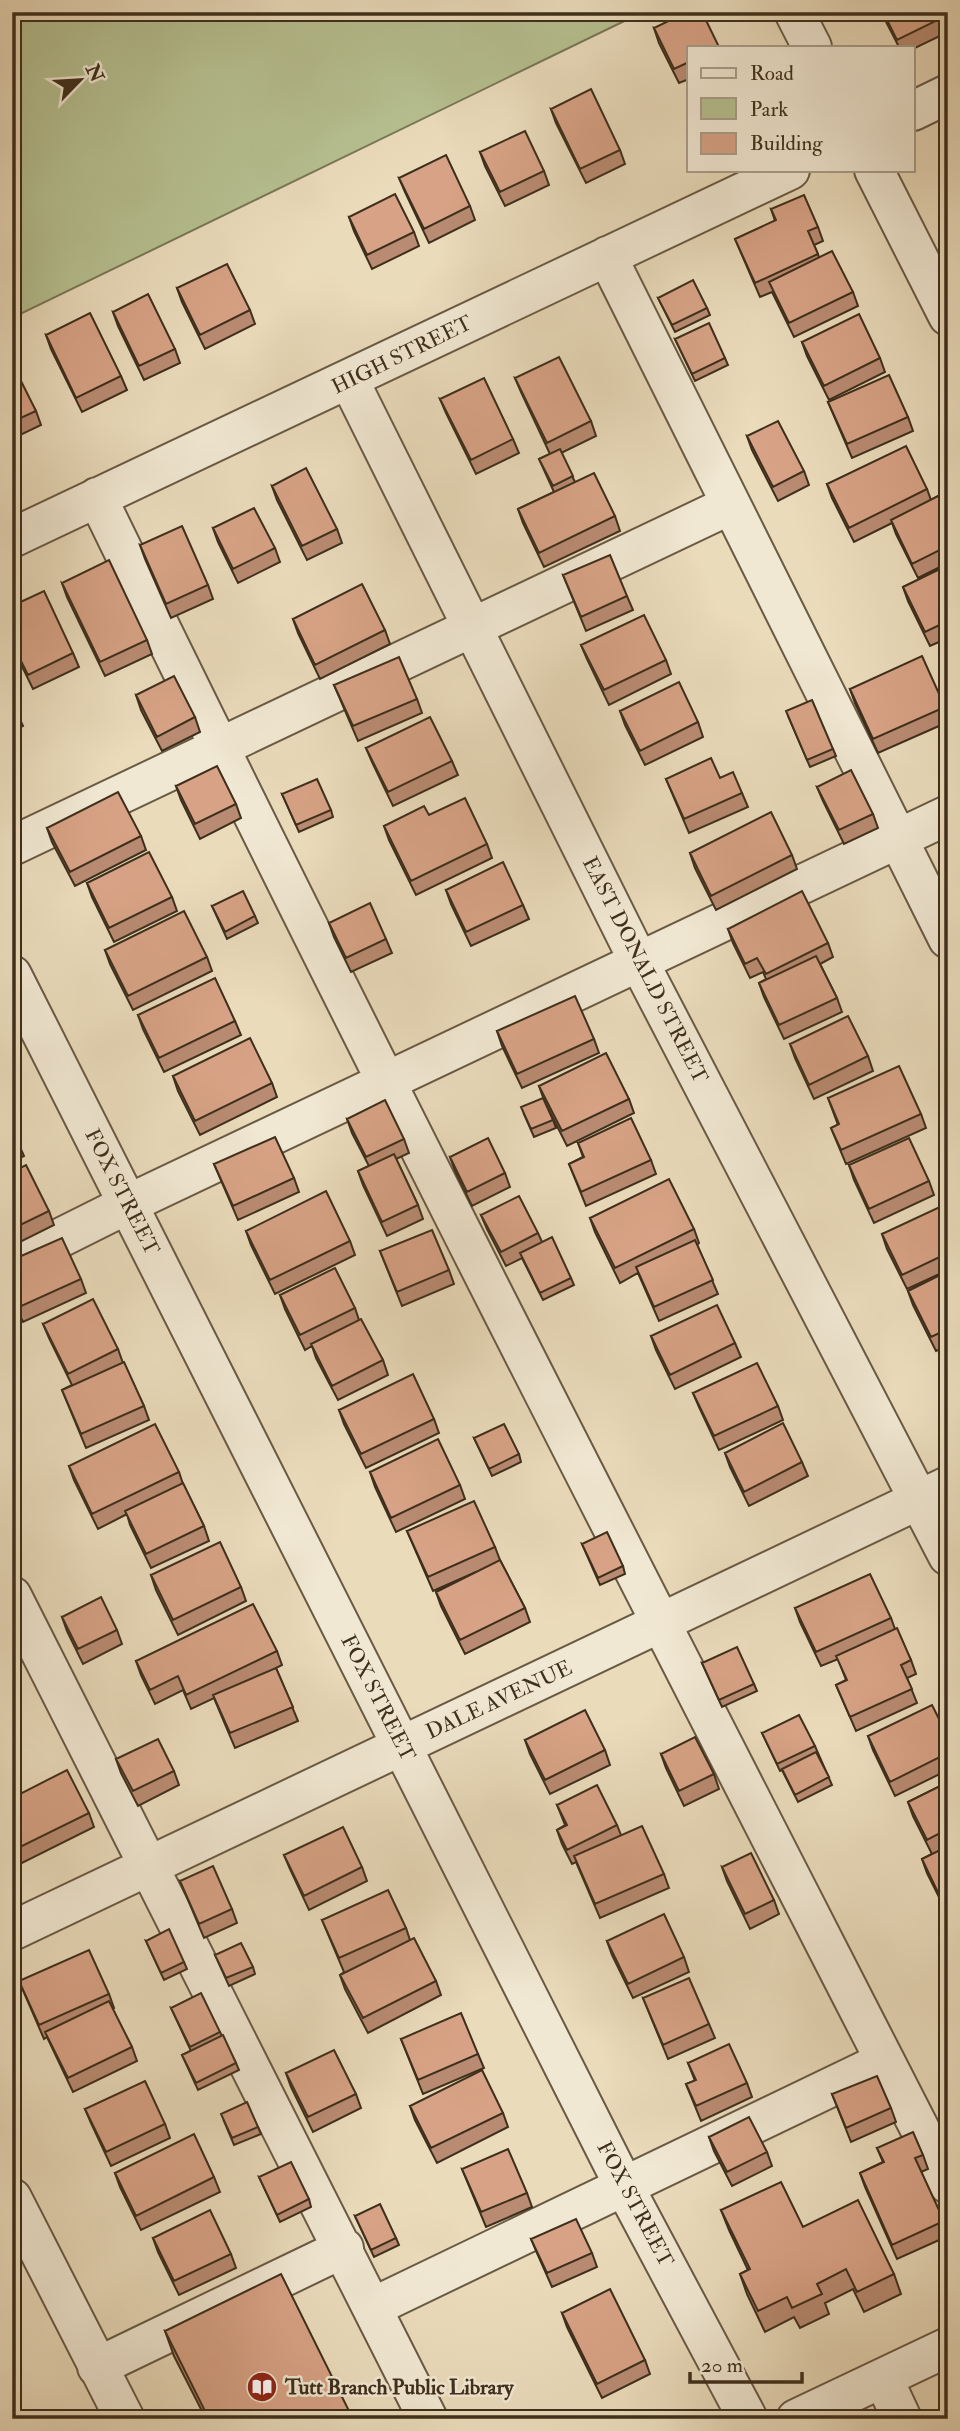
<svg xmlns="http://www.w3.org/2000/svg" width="960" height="2431" viewBox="0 0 960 2431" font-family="'IM FELL Double Pica',serif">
	<rect width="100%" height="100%" fill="#eadbbb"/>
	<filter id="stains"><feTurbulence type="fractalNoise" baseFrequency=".00286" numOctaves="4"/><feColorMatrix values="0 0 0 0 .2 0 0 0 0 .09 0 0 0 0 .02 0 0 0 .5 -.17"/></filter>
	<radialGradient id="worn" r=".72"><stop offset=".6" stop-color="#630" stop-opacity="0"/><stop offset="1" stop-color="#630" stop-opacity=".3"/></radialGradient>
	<!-- green -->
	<path fill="#b6c091" stroke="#7a7856" stroke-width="2" d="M12,12h631l-631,306z"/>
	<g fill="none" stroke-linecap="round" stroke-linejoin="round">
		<!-- minor casing -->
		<g stroke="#695a44" stroke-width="42">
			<path id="minor" d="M794,12l18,35
				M913,111l35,-17
				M874,170l74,146
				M607,256l341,683
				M349,380l290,582 309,594
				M97,497c275,567 564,1126 851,1687
				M12,538l778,-368
				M12,846l718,-341
				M12,975l613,1213 123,231
				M12,1262l116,-58 820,-389
				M12,1596l416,823
				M12,1931l936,-445
				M12,2198l113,221
				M373,2307l512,-246
				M97,2367l247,-119
				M883,2378l19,41
				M796,2419l152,-72"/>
		</g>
		<!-- minor -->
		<use href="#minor" stroke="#f1e8d3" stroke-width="38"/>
	</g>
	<!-- wall -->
	<path fill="#b98b72" stroke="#3e2f1c" stroke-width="2" d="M881,12h67v20l-35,17v-2h-14z
		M654,28l35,19v32l-10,4 -20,-40z
		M551,109l69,41 5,14 -39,19 -30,-60z
		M480,152l64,19 5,14 -44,21 -20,-40z
		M399,178l71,28 5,14 -46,23 -24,-51z
		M771,209l47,18 5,14 -9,4 5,12 34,35 5,14 -64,31 -22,-45 -12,5 -25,-58 40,-18z
		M349,217l65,15 5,14 -47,23 -18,-38z
		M177,288l73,22 5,14 -50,25 -23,-47z
		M658,298l49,10 3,7 -35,17z
		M113,312l62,37 5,14 -36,17 -26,-54z
		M46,335l75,41 6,14 -45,22 -31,-63z
		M675,339l50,19 3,7 -33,16z
		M802,342l78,16 5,14 -56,28 -22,-44z
		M12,371l24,40 5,14 -29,14z
		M515,378l76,43 5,15 -35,17 14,29 40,34 5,15 -76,36 -21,-44 -5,-14 36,-17 -15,-33 11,-5 -29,-62z
		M440,399l73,40 6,14 -43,21 -30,-61z
		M828,402l80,15 5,14 -61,27z
		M747,436l57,35 5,14 -31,16 -26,-51z
		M827,484l100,5 4,11 17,-9v72l-30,15 -22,-44 -4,-11 -38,19 -22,-44z
		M272,486l65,43 5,14 -35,17 -30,-60z
		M213,528l62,20 5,14 -42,21 -20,-41z
		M140,545l68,40 5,14 -42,19 -26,-59z
		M948,565v73l-18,8 -22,-45 -5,-14z
		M563,575l64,21 6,14 -47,21z
		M62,583l85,57 5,14 -47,22 -38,-79z
		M12,606l61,47 6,14 -46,22 -21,-43z
		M293,619l92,11 5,14 -70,35 -22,-46z
		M581,645l85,15 5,14 -62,31 -22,-46z
		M334,685l83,14 5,14 -64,28z
		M850,689l95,18 3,8v7l-70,31 -23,-50z
		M136,695l59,22 5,15 -38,19 -21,-41z
		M12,701l11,25 -11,5z
		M620,711l78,11 5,15 -58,28 -20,-40z
		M789,718l44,31 3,7 -26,11z
		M366,748l86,13 6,14 -65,31 -21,-44z
		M666,779l76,14 6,14 -59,26z
		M176,786l60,18 5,14 -41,21 -19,-39z
		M817,787l56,27 5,14 -34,16 -21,-43z
		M282,794l49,16 2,7 -34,15z
		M429,815l58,29 5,14 -76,37 -27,-55 -5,-14z
		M47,828l94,8 5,14 -71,36 -23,-44z
		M690,853l102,2 5,14 -81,41 -21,-42z
		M87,883l85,14 5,14 -63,31 -22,-45z
		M446,890l77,15 6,14 -58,27 -20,-42z
		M212,906l43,10 3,7 -31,16z
		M329,923l57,16 6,14 -41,19 -17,-35z
		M728,929l100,14 5,14 -13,7 17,34 5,14 -58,27 -20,-42 -5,-14 7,-4 -3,-7 -13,6 -17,-35z
		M105,950l102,7 5,14 -79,39 -23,-46z
		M138,1015l97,6 6,14 -77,37 -21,-43z
		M497,1031l97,8 5,14 -77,35 -20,-42z
		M790,1044l78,12 5,15 -59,28 -19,-41z
		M173,1076l99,7 5,14 -77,38 -22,-44z
		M539,1086l90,13 5,14 -67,33 -23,-46z
		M828,1098l93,16 5,14 -80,36 -15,-36 7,-3z
		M524,1114l29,6 3,8 -22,9z
		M347,1119l57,20 5,14 -13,6 22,46 5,14 -36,17 -24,-51 -5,-14 11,-5 -17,-33z
		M12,1129l12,27 -12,6z
		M578,1143l73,17 5,14 -70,32 -17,-42 14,-7z
		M450,1157l55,16 5,14 -38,19 -17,-35z
		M214,1164l80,14 5,14 -61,28z
		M849,1165l80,16 5,14 -60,28 -20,-43z
		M12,1172l37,39 5,14 -42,21z
		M948,1212v58l-41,19 -20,-40 -5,-15z
		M481,1215l57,18 4,9 29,36 3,7 -31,15 -21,-42 -16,8 -19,-37z
		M590,1218l104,11 5,14 -2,2 21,49 -59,27 -21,-48 -18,10 -25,-51z
		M246,1231l104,10 5,14 -80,39 -24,-49z
		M380,1251l69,19 5,14 -52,22z
		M12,1260l69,19 5,14 -63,29 -11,-23z
		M948,1271v75l-12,5 -23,-46 -5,-14z
		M280,1295l75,13 4,12 24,40 5,15 -50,25 -22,-42 -4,-12 -7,4 -20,-41z
		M43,1324l75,25 5,14 21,43 5,14 -63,28 -24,-58 10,-5 -23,-47z
		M651,1336l84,7 6,14 -66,32 -19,-39z
		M693,1393l85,13 5,14 -64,30 -20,-43z
		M339,1410l95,9 5,14 -73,35 -22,-44z
		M474,1438l45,16 2,8 -29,14z
		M725,1453l77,9 6,14 -59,30 -19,-39z
		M69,1466l110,6 4,12 21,42 5,15 -58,27 -21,-43 -3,-11 -29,15 -24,-49z
		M370,1472l90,13 5,14 -69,33 -21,-45z
		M407,1531l88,16 5,13 25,48 5,14 -65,32 -24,-48 -5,-14 40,-20 -43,19z
		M582,1544l41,22 2,8 -25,11z
		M151,1575l90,12 5,14 -68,34 -22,-45z
		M795,1608l96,10 4,11 16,31 5,14 -9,4 10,25 -61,28 -20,-46 10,-5 -8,-21 -17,7 -21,-44z
		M62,1617l55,13 5,14 -39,20 -16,-33z
		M277,1651l5,14 -6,3 22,53 -63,27 -21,-50 -23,11 -8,-19 -28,14 -14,-29 -5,-14z
		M702,1663l52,21 3,7 -35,16z
		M762,1733l53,13 17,39 -34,17 -16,-32 -2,1z
		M868,1736l80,1v33l-53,26 -22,-46z
		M525,1740l80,10 5,15 -60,29 -20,-40z
		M661,1754l53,20 5,15 -35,17 -18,-38z
		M116,1759l58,12 5,14 -41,21 -17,-33z
		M948,1782v133l-21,-42 -5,-14 10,-5 -19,-38 -5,-14z
		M12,1798l77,15 5,14 -82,41z
		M557,1805l60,20 4,10 43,39 5,14 -69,30 -24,-56 -4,2 -10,-20 -5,-14 8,-5z
		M284,1855l78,12 5,14 -58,29 -19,-41z
		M722,1867l52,33 5,14 -29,15 -23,-48z
		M180,1881l52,28 5,14 -33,15z
		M322,1920l84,8 4,12 26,41 5,14 -73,38 -23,-44 -5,-14 4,-3z
		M146,1941l38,21 3,7 -23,11z
		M607,1941l77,16 5,15 -56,26 -21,-43z
		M215,1955l38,12 2,7 -26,12z
		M19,1981l90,13 5,14 -2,1 20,38 5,14 -64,31 -26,-55 -3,2z
		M643,1998l66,26 6,14 -47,21z
		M171,2008l49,24 16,31 3,7 -41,20 -16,-35 9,-4z
		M401,2039l77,15 6,14 -61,26z
		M688,2063l59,20 5,14 -51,24 -15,-37 9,-3z
		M286,2073l70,21 5,14 -48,24 -22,-45z
		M832,2094l59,14 5,14 -45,20z
		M410,2106l93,7 5,14 -71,36 -22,-43z
		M85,2109l80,15 5,14 -59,28 -20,-43z
		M224,2121l34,6 3,7 -27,11z
		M709,2137l58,15 5,14 -40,20 -18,-35z
		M877,2148l46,7 5,14 -7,3 27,60v4l-51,23 -32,-72 -5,-14 23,-11z
		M462,2169l65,24 5,14 -46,20z
		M115,2173l99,4 6,15 -79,38 -21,-43z
		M259,2177l50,22 2,8 -31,15z
		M721,2210l82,17 91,47 7,20 -37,18 -11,-23 -28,14 4,11 -29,14 -6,-11 -29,15 -18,-38 -7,-20 8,-4 -19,-40z
		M355,2216l41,22 3,7 -25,12z
		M153,2238l78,16 5,14 -57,27 -21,-43z
		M531,2239l61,14 5,14 -45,20 -15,-34z
		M562,2313l83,47 5,14 -48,24 -35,-71z
		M165,2331l188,88h-147l-32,-63z"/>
	<!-- building -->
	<path fill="#d7a285" stroke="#3e2f1c" stroke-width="2" d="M687,12h15l17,35h-30v15l-15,7 -20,-41z
		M883,12h65v3l-51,25z
		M591,89l29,61 -40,19 -29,-60z
		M525,131l19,40 -44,21 -20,-40z
		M446,155l24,51 -46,23 -25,-51z
		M395,194l19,38 -47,23 -18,-38z
		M804,195l14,32 -10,4 10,23 -63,29 -20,-44 41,-19 -5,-11z
		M832,251l21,41 -64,31 -20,-41z
		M227,264l23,46 -50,25 -23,-47z
		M693,280l14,28 -35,17 -14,-27z
		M148,294l27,55 -36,17 -26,-54z
		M90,313l31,63 -45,22 -30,-63z
		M859,314l21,44 -56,28 -22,-44z
		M709,323l16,35 -33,16 -17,-35z
		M559,357l32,64 -44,22 -32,-65z
		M15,369l21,42 -24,11v-51z
		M889,375l19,42 -61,27 -19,-42z
		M484,378l29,61 -42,21 -31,-61z
		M778,421l26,50 -31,16 -26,-51z
		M906,446l21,43 -78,39 -22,-44z
		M560,449l13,27 -20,10 -14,-27z
		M306,468l31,61 -35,17 -30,-60z
		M594,473l21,43 -76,37 -21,-44z
		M948,491v55l-36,18 -21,-44z
		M254,508l21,40 -42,21 -20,-41z
		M182,526l26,59 -42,19 -26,-59z
		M610,555l17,41 -46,21 -18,-42z
		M109,560l38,80 -47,22 -38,-79z
		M948,565v56l-23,11 -22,-45z
		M362,584l23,46 -70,35 -22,-46z
		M44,591l29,62 -45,22 -16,-32v-37z
		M644,615l22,45 -62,30 -23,-45z
		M948,638v25l-9,-21z
		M922,656l23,51 -72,32 -23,-50z
		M399,657l18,42 -64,27 -19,-41z
		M174,676l21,41 -38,20 -21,-42z
		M679,682l19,40 -58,29 -20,-40z
		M812,700l21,49 -26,11 -21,-49z
		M12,701l6,11 -6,3z
		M430,717l22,44 -64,31 -22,-44z
		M711,758l9,20 13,-6 9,21 -58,26 -18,-40z
		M217,766l19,38 -41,20 -19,-38z
		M851,770l22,44 -34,16 -22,-43z
		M317,779l14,31 -35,15 -14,-31z
		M118,792l23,44 -71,36 -23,-44z
		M465,798l22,46 -76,37 -27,-55 40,-20 5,9z
		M771,812l21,43 -81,41 -21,-43z
		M149,852l23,45 -63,31 -22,-45z
		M503,862l20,43 -57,27 -20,-42z
		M243,891l12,25 -30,16 -13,-26z
		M802,891l26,52 -62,31 -9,-16 -12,6 -17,-35z
		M370,903l16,36 -40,19 -17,-35z
		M184,911l23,46 -79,39 -23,-46z
		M816,956l21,42 -58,27 -20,-42z
		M215,978l20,43 -76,37 -21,-43z
		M575,996l19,43 -77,35 -20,-43z
		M848,1016l20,40 -59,29 -19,-41z
		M250,1038l22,45 -77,38 -22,-45z
		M606,1053l23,46 -67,32 -23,-45z
		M899,1066l22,48 -80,36 -10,-22 8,-4 -11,-26z
		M543,1098l10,22 -22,9 -10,-22z
		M385,1100l19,39 -38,18 -19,-38z
		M631,1118l20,42 -70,32 -12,-28 15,-7 -6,-14z
		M12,1129l7,13 -7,3z
		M275,1137l19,41 -61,28 -19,-42z
		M488,1138l17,35 -38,19 -17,-35z
		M909,1138l20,43 -60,28 -20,-44z
		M394,1154l24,51 -36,17 -24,-51z
		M26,1165l23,46 -37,18v-57z
		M669,1179l25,50 -79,39 -25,-50z
		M326,1191l24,50 -80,39 -24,-49z
		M519,1196l19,37 -37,19 -20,-37z
		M944,1205l4,7v41l-46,22 -20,-41z
		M432,1230l17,40 -52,22 -17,-41z
		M552,1237l19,41 -31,15 -20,-40z
		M62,1238l19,41 -64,29 -5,-12v-36z
		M695,1240l18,40 -59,27 -18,-40z
		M335,1268l20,40 -55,27 -20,-40z
		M948,1271v58l-17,8 -23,-46z
		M93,1299l25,50 -50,25 -25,-50z
		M717,1305l18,38 -65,32 -19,-39z
		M361,1319l22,41 -51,26 -21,-42z
		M948,1348v23l-9,-18z
		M124,1362l20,44 -63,28 -19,-44z
		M757,1363l21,43 -64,30 -21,-43z
		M413,1374l21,45 -73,35 -22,-44z
		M783,1423l19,39 -58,30 -19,-39z
		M155,1424l24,48 -87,42 -23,-48z
		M504,1424l15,30 -30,15 -15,-31z
		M438,1439l22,46 -69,33 -21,-46z
		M183,1483l21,43 -58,28 -21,-43z
		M474,1501l21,46 -67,30 -21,-46z
		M607,1532l16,34 -25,12 -16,-34z
		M220,1542l21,45 -68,33 -22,-45z
		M500,1560l25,48 -65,32 -24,-48z
		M870,1574l21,44 -75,34 -21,-44z
		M101,1597l16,33 -39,19 -16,-32z
		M253,1604l24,47 -91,44 -8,-19 -28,14 -14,-29z
		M897,1628l14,32 -10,5 11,24 -62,28 -14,-32 11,-5 -11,-24z
		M737,1647l17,37 -35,16 -17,-37z
		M276,1668l17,39 -63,26 -17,-38z
		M932,1705l16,32v16l-58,29 -22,-46z
		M585,1710l20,40 -60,30 -20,-40z
		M799,1715l16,31 -38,18 -15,-31z
		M695,1737l19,37 -35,17 -18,-37z
		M158,1739l16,32 -41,20 -17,-32z
		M816,1752l13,25 -34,18 -13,-26z
		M67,1770l22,43 -77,38v-53z
		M948,1782v47l-21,11 -19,-38z
		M597,1785l20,40 -50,25 -10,-20 10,-5 -10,-20z
		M642,1826l22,48 -69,30 -21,-48z
		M343,1827l19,40 -58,29 -20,-41z
		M948,1846v55l-5,2 -21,-44z
		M751,1853l23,47 -29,14 -23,-47z
		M213,1866l19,43 -33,15 -19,-43z
		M388,1890l18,38 -67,30 -17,-38z
		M664,1914l20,43 -56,27 -21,-43z
		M169,1929l15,33 -23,11 -15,-32z
		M414,1938l22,43 -73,37 -23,-43z
		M241,1943l12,24 -27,11 -11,-23z
		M89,1950l20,44 -70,31 -20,-44z
		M689,1978l20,46 -46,21 -20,-47z
		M201,1993l19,39 -30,15 -19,-39z
		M109,2001l23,46 -64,31 -23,-46z
		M461,2013l17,41 -60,26 -17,-41z
		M223,2035l13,28 -40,20 -14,-28z
		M729,2044l18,39 -51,23 -10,-22 10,-4 -8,-17z
		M334,2050l22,44 -48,23 -22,-44z
		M482,2070l21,43 -72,35 -21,-42z
		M877,2076l14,32 -45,20 -14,-34z
		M145,2081l20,43 -59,28 -21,-43z
		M247,2102l11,25 -26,11 -11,-24z
		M749,2117l18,35 -40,20 -18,-35z
		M913,2132l10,23 -8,3 29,63 -52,24 -32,-72 24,-11 -7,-14z
		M194,2134l20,43 -78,39 -21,-43z
		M508,2149l19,44 -46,19 -19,-43z
		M291,2162l18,37 -32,16 -18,-38z
		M781,2182l22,45 55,-27 36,74 -37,18 -11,-23 -29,15 5,10 -30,14 -5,-11 -29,14 -18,-37 10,-5 -29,-59z
		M380,2204l16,34 -25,12 -16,-34z
		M210,2210l21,44 -57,27 -21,-43z
		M576,2219l16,34 -45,20 -16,-34z
		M281,2274l72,145h-144l-44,-88z
		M610,2289l35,71 -48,24 -35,-71z"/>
	<!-- icons -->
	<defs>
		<g id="library-disc" transform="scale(1.575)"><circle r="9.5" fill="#8f2418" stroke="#f1e8d3"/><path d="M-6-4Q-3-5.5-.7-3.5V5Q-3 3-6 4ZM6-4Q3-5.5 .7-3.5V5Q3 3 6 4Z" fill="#fff"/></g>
	</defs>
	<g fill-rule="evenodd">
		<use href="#library-disc" x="262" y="2387"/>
	</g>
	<g text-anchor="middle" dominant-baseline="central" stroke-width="5" stroke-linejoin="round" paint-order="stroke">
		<!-- street labels -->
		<g font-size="21" fill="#3e2f1c" stroke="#f1e8d3">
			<text transform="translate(402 355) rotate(-26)">HIGH STREET</text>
			<text transform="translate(645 970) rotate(63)">EAST DONALD STREET</text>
			<text transform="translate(122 1192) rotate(63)">FOX STREET</text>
			<text transform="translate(378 1698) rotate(63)">FOX STREET</text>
			<text transform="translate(499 1700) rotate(-25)">DALE AVENUE</text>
			<text transform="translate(635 2204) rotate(62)">FOX STREET</text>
		</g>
		<!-- poi labels -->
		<g font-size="21" font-weight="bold" fill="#3e2f1c" stroke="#f1e8d3" text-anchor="start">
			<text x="285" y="2387">Tutt Branch Public Library</text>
		</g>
	</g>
	<!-- margin -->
	<rect width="960" height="2431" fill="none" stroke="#eadbbb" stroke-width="42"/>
	<rect x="14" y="14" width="932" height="2403" fill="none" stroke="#3e2f1c" stroke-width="3.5"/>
	<rect x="21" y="21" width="918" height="2389" fill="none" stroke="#3e2f1c" stroke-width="2"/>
	<!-- legend -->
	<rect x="687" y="46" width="228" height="126" fill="#f1e8d3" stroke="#a99e8a" stroke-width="2"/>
	<rect x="701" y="68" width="35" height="10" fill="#f1e8d3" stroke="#a99e8a" stroke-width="2"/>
	<text x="750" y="80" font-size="21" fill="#3e2f1c">Road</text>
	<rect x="701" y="98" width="35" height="21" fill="#b6c091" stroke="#a99e8a" stroke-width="2"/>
	<text x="750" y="116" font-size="21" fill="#3e2f1c">Park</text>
	<rect x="701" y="133" width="35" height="21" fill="#d7a285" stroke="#a99e8a" stroke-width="2"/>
	<text x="750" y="150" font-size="21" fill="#3e2f1c">Building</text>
	<!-- north arrow -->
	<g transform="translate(80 80) rotate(65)" stroke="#f1e8d3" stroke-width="5" paint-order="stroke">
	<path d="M0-5L12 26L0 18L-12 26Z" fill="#3e2f1c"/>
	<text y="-10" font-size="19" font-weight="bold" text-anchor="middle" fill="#3e2f1c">N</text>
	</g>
	<!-- scale -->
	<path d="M690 2372v10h112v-10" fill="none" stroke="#3e2f1c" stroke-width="3.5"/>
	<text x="701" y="2372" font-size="21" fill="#3e2f1c" stroke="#f1e8d3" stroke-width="5" paint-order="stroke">20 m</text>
	<rect width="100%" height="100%" filter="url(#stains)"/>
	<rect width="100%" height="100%" fill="url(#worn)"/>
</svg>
